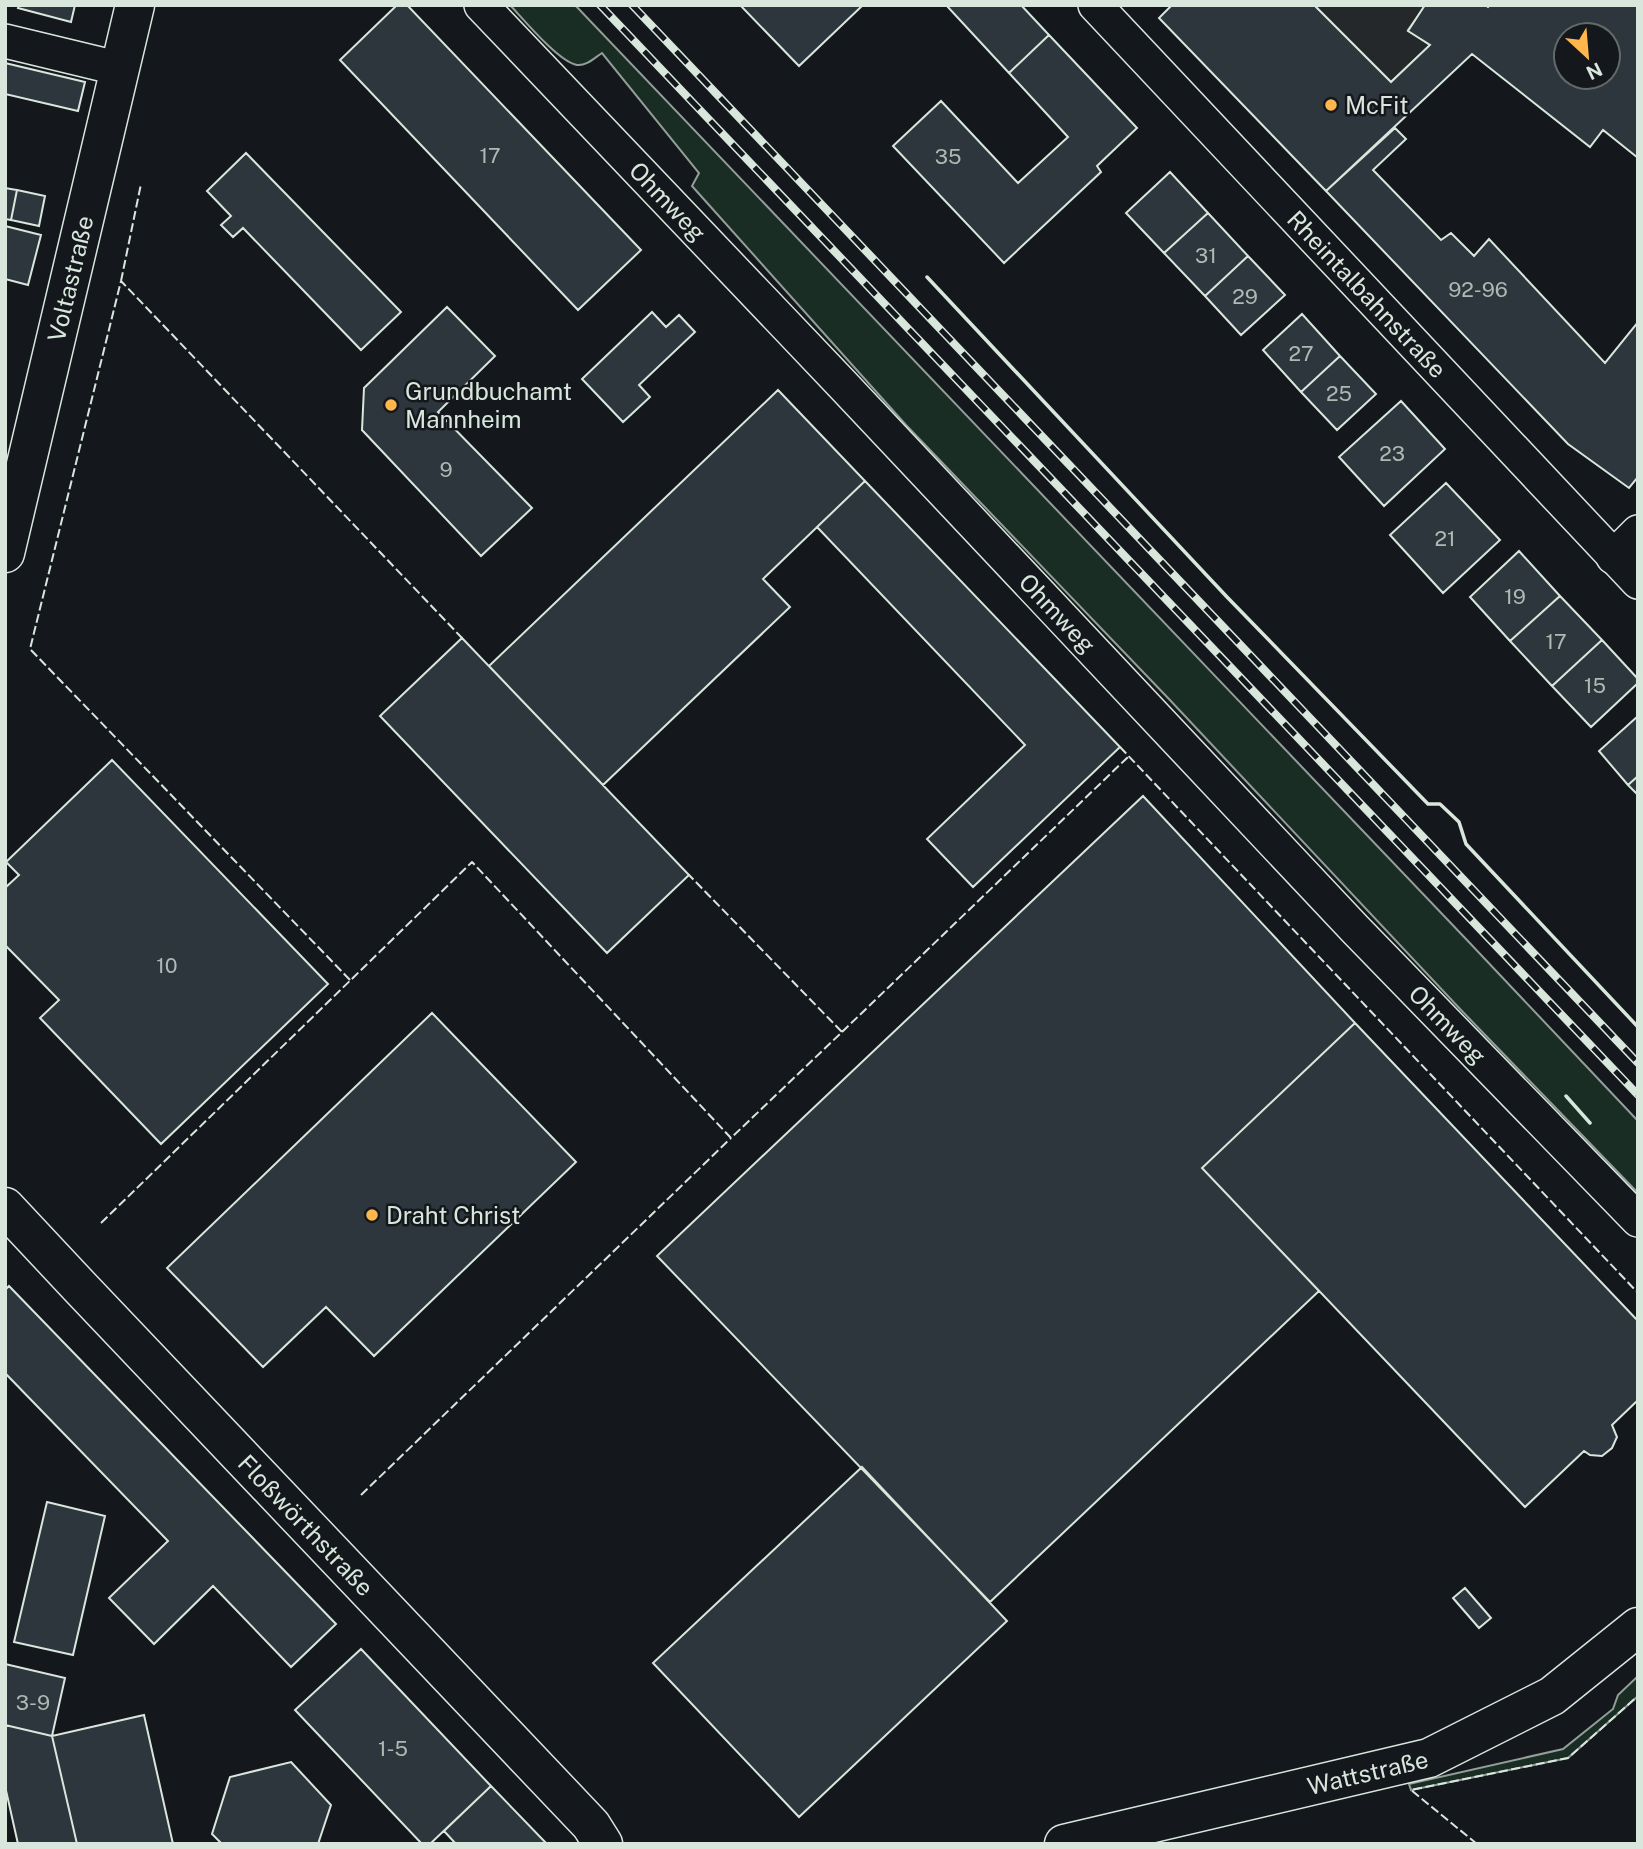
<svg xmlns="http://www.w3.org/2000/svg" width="1643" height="1849" viewBox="0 0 1643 1849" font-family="'Public Sans',sans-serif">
	<rect width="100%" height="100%" fill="#14181c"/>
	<!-- green -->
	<path fill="#1a2d24" stroke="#939e99" stroke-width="2" d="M510,5h65l891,934 172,182v72l-177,-183 -293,-312 -262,-273 -214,-239 7,-13 -97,-120c-8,5 -15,13 -25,12 -18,-3 -53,-45 -67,-60z
		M1638,1676v20l-70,62 -157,32 -2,-6 154,-35 50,-40 5,-14z"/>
	<!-- parking -->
	<path fill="#24282b" stroke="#939e99" stroke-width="2" d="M1314,5h112l-18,25 22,15 -39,37z"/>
	<!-- building -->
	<path fill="#2c363c" stroke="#d8e6dc" stroke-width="2" fill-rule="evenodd" d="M19,5h56l-4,17 -53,-14z
		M397,5h10l234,245 -63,60 -238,-250z
		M740,5h123l-64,61z
		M946,5h75l28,30 -40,38z
		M1172,5h142l77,77 39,-37 -22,-14 17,-26h60l3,2 2,-2h148v153l-35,-28 -13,17 -118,-93 -146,137 -167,-173zM1566,35h42v42h-42z
		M1049,35l88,93 -40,38 4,6 -97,91 -111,-117 48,-45 77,82 50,-46 -59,-64z
		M5,63l80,19 -7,29 -73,-17z
		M1395,128l11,11 -33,31 68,70 10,-7 23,23 15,-17 116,124 33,-41v155l-9,11 -61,-44 -242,-253z
		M246,153l155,159 -40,38 -118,-122 -10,9 -12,-12 10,-9 -24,-25z
		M1170,172l38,41 -44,40 -38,-40z
		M5,188l12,2 -6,30 -6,-1z
		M17,190l28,6 -6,30 -28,-6z
		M1208,213l40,43 -43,40 -41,-43z
		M5,226l36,9 -13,50 -23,-6z
		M1248,256l37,39 -44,40 -36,-39z
		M447,307l48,49 -57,56 94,96 -51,48 -119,-126 2,-42z
		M652,312l14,15 13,-12 16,17 -56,53 11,12 -27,25 -41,-43z
		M1302,314l38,42 -39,36 -38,-42z
		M1340,356l36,38 -39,36 -36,-38z
		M778,390l87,91 -102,98 27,28 -187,178 -114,-119z
		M1401,401l44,48 -61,57 -45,-49z
		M865,481l255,266 -147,140 -46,-48 98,-94 -208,-218z
		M1446,483l54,57 -57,53 -53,-58z
		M1519,551l41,45 -50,45 -40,-44z
		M1560,596l42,44 -50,46 -42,-45z
		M462,638l227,237 -82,78 -227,-237z
		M1602,640l36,39v4l-47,44 -39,-41z
		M1638,716v60l-10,9 -29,-34z
		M112,760l216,224 -167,160 -121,-126 19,-18 -54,-55v-57l14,-13 -13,-13z
		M1638,776v19l-10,-10z
		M1143,796l212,227 -153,145 117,123 -329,311 -333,-346z
		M432,1013l144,149 -202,194 -48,-49 -63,60 -96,-99z
		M1355,1023l283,298v79l-26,25 5,12 -5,11 -10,8 -12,-1 -6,-4 -59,56 -323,-339z
		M9,1286l327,338 -45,43 -78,-81 -59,58 -45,-46 59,-57 -163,-168v-83z
		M862,1467l145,154 -208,196 -146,-154z
		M47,1502l58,14 -32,139 -59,-13z
		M1465,1588l26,30 -12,10 -26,-30z
		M361,1649l130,137 -61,58h-8l-127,-134z
		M5,1664l60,14 -13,58 -47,-11z
		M144,1715l29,129h-96l-25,-108z
		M5,1725l47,11 25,108h-59l-13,-58z
		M291,1762l40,43 -13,39h-96l-10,-10 18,-57z
		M491,1786l56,58h-91l-12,-13z"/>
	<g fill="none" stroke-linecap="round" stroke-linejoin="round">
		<!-- street casing -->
		<g stroke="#d8e6dc" stroke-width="36">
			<g id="street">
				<path id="s1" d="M481,5l361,379 513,545 283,291"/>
				<path id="s2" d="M1095,5l543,577"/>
				<path d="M5,41l116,28"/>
				<path d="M1613,557l25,-25"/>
			</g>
		</g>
		<!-- secondary casing -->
		<g stroke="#d8e6dc" stroke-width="41">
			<g id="secondary">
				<path id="s3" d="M5,553l130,-548"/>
				<path id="s4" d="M5,1207l73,78 513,540 12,19"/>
				<path id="s5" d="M1064,1844l365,-86 123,-62 86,-69"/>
			</g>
		</g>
		<!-- street -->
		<use href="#street" stroke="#14181c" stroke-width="33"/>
		<!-- secondary -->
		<use href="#secondary" stroke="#14181c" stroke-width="38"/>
		<!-- rail casing -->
		<g stroke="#d8e6dc" stroke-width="8">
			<path id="rail" d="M600,5l1038,1090
				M632,5l1006,1058"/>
		</g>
		<!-- rail -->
		<use href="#rail" stroke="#14181c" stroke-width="5" stroke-dasharray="16" stroke-linecap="butt"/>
		<!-- fence -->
		<path stroke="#d8e6dc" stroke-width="2" stroke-dasharray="9 3.5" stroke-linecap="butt" d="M121,281l20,-97
			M1120,747l518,546
			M350,980l-320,-331 91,-368 341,357
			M842,1032l287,-276
			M101,1223l371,-361 259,276 111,-106 -153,-157
			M361,1495l370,-357
			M1477,1844l-66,-54 157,-32 70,-62"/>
		<!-- wall -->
		<path stroke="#d8e6dc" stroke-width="3.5" d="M927,277l300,320 201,207h12l19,18 7,22 172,183
			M1566,1096l24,27"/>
	</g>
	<!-- markers -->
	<g fill="#ffb74d" stroke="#14181c" stroke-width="2.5">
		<circle cx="1331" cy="105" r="7"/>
		<circle cx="391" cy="405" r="7"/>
		<circle cx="372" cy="1215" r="7"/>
	</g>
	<g text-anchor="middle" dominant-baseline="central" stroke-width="5" stroke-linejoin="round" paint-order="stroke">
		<!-- number labels -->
		<g font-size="21" fill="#adbab4">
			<text x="490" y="155">17</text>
			<text x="948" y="156">35</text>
			<text x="1206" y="255">31</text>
			<text x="1478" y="289">92-96</text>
			<text x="1245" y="296">29</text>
			<text x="1301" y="353">27</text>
			<text x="1339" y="393">25</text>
			<text x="1392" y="453">23</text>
			<text x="446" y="469">9</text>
			<text x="1445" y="538">21</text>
			<text x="1515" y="596">19</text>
			<text x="1556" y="641">17</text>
			<text x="1595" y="685">15</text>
			<text x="167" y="965">10</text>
			<text x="33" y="1702">3-9</text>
			<text x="393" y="1748">1-5</text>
		</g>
		<!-- poi labels -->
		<g font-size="24" fill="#d8e6dc" stroke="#14181c" text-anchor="start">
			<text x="1345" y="105">McFit</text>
			<text x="405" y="391">Grundbuchamt<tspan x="405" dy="28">Mannheim</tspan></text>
			<text x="386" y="1215">Draht Christ</text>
		</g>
		<!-- street labels -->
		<g font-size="24" fill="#d8e6dc" stroke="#14181c">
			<text stroke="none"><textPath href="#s1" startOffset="271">Ohmweg</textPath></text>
			<text stroke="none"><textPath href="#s3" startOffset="282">Voltastraße</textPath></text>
			<text stroke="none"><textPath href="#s2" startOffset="397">Rheintalbahnstraße</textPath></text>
			<text stroke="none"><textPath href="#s1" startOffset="838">Ohmweg</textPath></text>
			<text stroke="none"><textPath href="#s1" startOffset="1405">Ohmweg</textPath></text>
			<text stroke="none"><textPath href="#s4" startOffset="438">Floßwörthstraße</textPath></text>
			<text stroke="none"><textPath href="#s5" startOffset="312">Wattstraße</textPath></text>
		</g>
	</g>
	<!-- border -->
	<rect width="1643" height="1849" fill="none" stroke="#d8e6dc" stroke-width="14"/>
	<!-- north arrow -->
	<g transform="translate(1587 56) rotate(154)"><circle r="33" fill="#14181c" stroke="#626a69" stroke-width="2"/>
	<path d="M0-5L12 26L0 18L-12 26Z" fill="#ffb74d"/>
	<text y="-10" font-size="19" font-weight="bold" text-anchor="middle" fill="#d8e6dc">N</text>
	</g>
</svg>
